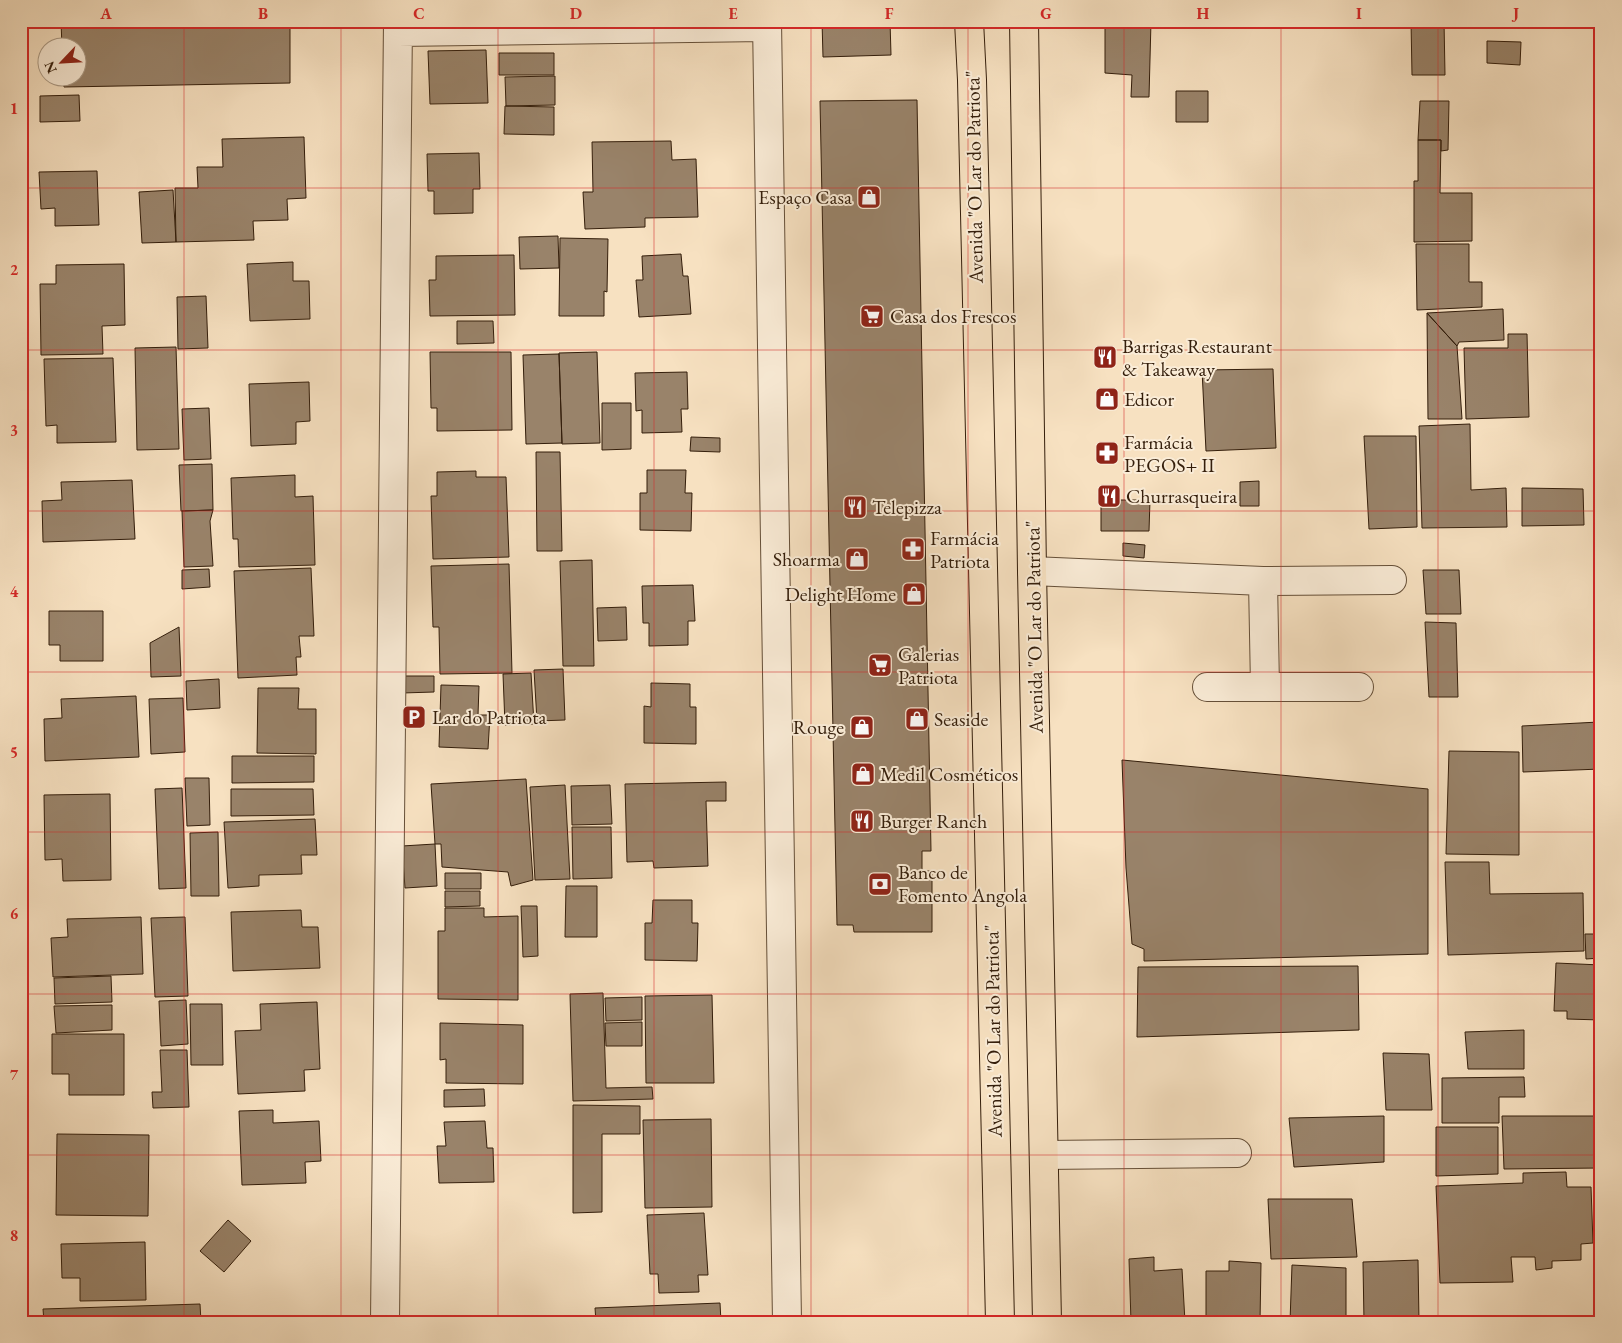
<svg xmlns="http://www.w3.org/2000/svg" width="1622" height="1343" viewBox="0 0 1622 1343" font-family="'EB Garamond',serif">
	<rect width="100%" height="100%" fill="#f7e1c1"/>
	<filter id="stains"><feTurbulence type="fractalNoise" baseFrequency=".004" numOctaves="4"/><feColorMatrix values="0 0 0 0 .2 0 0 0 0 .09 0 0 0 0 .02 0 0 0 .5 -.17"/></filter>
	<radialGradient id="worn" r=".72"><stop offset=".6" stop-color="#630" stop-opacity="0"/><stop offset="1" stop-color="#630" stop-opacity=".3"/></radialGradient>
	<!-- building -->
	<path fill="#99836a" stroke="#341e0b" d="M61,21h229v62l-226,4 -1,-9h15v-30h-16z
		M822,21h68l1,34 -68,2z
		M1105,21h46l-2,76h-18l1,-22 -27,-2z
		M1411,21h33l1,54h-33z
		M1487,41l34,1 -1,23 -33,-2z
		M486,50l2,53 -58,1 -2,-53z
		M499,53h55v22h-55z
		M555,76v29l-49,1 -1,-29z
		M1176,91h32v31h-32z
		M79,95l1,26 -40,1v-26z
		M917,100l14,751h-9v20h10v61h-78l-1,-7h-16l-17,-824z
		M1420,101h29l-1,49 -7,1v-11h-23z
		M505,106l49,1v28l-50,-1z
		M304,137l2,61 -19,1 1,21 -35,1 1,19 -78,2 -1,-54h23l-1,-21h26l-1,-28z
		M1418,140h23l-1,53h32v48l-58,1v-61h4z
		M671,141l1,19 24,-1 2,58 -53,1v9l-60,2 -2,-37h10l-1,-50z
		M479,153l1,36h-7v24l-39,1v-23h-6l-1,-37z
		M97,171l2,54 -44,1v-18l-14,1 -2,-37z
		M173,190l3,52 -34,1 -3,-51z
		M558,236l1,32 -39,1 -1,-32z
		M560,238l48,1 -1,53 -3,-1v25h-45z
		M1416,244h53v38h13v25l-65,3z
		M681,254l2,22h5l3,38 -52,3 -3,-37h7l-1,-24z
		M514,255l1,60 -85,1 -1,-36h7v-24z
		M293,262v19h16l1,38 -60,2 -3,-57z
		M124,264l1,61 -23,1 1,28 -62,1 -1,-71h16v-19z
		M206,296l2,52 -30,1 -1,-52z
		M1503,309l1,31 -45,2 -2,4 -30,-33z
		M1427,313l30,33 5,73h-34z
		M457,321h36l1,22 -37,1z
		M1508,334h19l2,83 -63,2 -2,-71h44z
		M176,347l3,102 -42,1 -2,-102z
		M430,352h81l1,78 -75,1v-23h-6z
		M597,352l3,91 -38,1 -3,-91z
		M559,354l3,89 -36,1 -3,-89z
		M113,358l3,84 -59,1v-18l-11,1 -2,-67z
		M1273,369l3,79 -70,3 -4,-81z
		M687,372l1,37h-7l1,23 -40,1v-23l-6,1 -1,-38z
		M309,382l1,39 -14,1v22l-45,2 -2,-62z
		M602,403h29v46l-29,1z
		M209,408l2,51 -27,1 -2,-51z
		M1470,424l1,66 35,-2 1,39 -85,1 -3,-102z
		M1364,436h52l1,91 -48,2z
		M691,437l29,1v14l-30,-1z
		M536,452h24l2,99h-25z
		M212,464l1,46 -32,1 -2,-46z
		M647,470h39l-1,23h7l-1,38 -51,-1v-37h7z
		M476,471v6h30l3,80 -76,2 -2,-63h6v-24z
		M295,475v22l18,-1 2,69 -76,2 -1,-28h-5l-2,-61z
		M132,480l3,59 -92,3 -1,-41 20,-1 -1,-18z
		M1259,481v25h-19v-24z
		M1522,488l61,1 1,36 -62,1z
		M1101,500h49l-1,31h-48z
		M213,510l-3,11 3,45 -29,1 -2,-56z
		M1123,543l22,2 -1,13 -21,-2z
		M592,560l2,106h-31l-3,-105z
		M509,564l3,109 -72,1 -1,-47h-6l-2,-61z
		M311,568l3,68h-15l2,21h-5l1,18 -59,3 -4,-107z
		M209,569l1,18 -28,2v-19z
		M1423,570h36l2,44h-35z
		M693,585l2,36h-7v24l-39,1v-23h-6l-1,-37z
		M626,607l1,33 -29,1 -1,-33z
		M49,611h54v50h-43v-16h-11z
		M1425,622l31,1 2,74h-29z
		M179,627l2,49 -30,1 -1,-34z
		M563,669l2,51 -28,1 -3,-51z
		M531,673l3,51 -29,1 -2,-51z
		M401,676h33v16l-32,1z
		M219,679l1,29 -33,2 -1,-29z
		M651,683l39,1v23h6v37l-52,-1v-37l7,1z
		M441,685l38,1 -1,29h12l-2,34 -49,-2z
		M258,688h41l-1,21h18v45l-59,-1z
		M136,696l3,61 -94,4 -1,-42 18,-1 -1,-19z
		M183,698l2,54 -34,2 -2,-55z
		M1599,722l2,47 -78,3 -1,-46z
		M1449,751l70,1v103l-73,-1z
		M232,756h82v26l-82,1z
		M1122,760l306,29v165l-284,7v-12l-12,-5 -6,-76z
		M185,778h24l1,47 -23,1z
		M526,779l7,101 -22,6 -3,-14 -66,-5 -1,-23h-6l-4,-60z
		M726,782v19h-20l2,65 -54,2 -1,-7 -26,1 -2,-78z
		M565,785l5,94 -35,1 -5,-93z
		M610,785l2,39 -40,1 -1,-39z
		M182,788l4,100 -27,1 -4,-100z
		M231,789h82l1,26 -83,1z
		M110,794l1,86 -48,1 -1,-22 -17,1 -1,-65z
		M315,819l2,36h-16l1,19 -43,1v11l-31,2 -4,-66z
		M572,827h39l1,51 -39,1z
		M218,832l1,64h-28l-1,-63z
		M435,844l2,42 -32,2 -3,-42z
		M1445,862h44l1,32 93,-1 1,58 -136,4z
		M445,873h36v16h-36z
		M566,886h31v51h-32z
		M445,891h35v15l-35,1z
		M653,900h39v23h6l-1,38 -52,-1v-37h7z
		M521,906h16l1,50 -15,1z
		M445,908h39v9l34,-1v84l-80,-1v-68h7z
		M301,910l1,17h16l2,41 -87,3 -2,-59z
		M141,917l2,57 -90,3 -2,-39 17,-1 -1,-18z
		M185,917l3,79 -33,1 -4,-79z
		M1585,934h16v24l-15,1z
		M1556,963l45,2v55l-34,-1v-8h-13z
		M1358,966l1,64 -222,7 1,-70z
		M111,976l1,26 -57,2 -1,-26z
		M603,993l3,95 46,-1 1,12 -80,2 -3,-107z
		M712,995l2,88h-68l-1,-87z
		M642,997v23l-36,1 -1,-23z
		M186,1000l2,44 -27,2 -2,-45z
		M317,1002l3,67 -16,1 1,21 -67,3 -3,-63 26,-1 -1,-26z
		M190,1004h32l1,61h-32z
		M112,1005v25l-56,3 -2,-27z
		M642,1022v24h-36l-1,-23z
		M440,1023l83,2v59l-77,-1v-24l-6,1z
		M1524,1030v39h-56l-3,-37z
		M52,1034h72v61h-55v-21h-17z
		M160,1050h27l2,57 -36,1 -1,-16h10z
		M1383,1053l46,1 3,56h-46z
		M1524,1077l1,20h-26v26h-57v-45z
		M484,1089l1,17 -41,1v-17z
		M573,1105l67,1v28h-38v78l-29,1z
		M273,1110v13l46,-2 2,40 -16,1 1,21 -64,2 -3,-74z
		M1384,1116v46l-90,5 -5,-49z
		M1502,1116h99v52l-97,1z
		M711,1119l1,88 -67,1 -2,-88z
		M485,1121l2,27h6l1,34 -55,1 -2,-37h9l-2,-24z
		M1436,1127h62v47l-62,2z
		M57,1134l92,1 -1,81 -92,-1z
		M1566,1172l1,15h24l2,56 -12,1v16l-29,1v7l-16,2 -1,-13h-24l2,25 -73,1 -4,-97 87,-3v-10z
		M1268,1199h84l5,58 -86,2z
		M704,1213l4,62h-10l1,17 -40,1 -1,-19h-8l-3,-59z
		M228,1220l23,21 -27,31 -24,-21z
		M145,1242l1,58 -66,1v-23h-18l-1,-34z
		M1154,1257v14l28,-2 3,53h-54l-2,-63z
		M1418,1260l1,62h-55l-1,-60z
		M1229,1261l32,2 -1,59h-54v-51h23z
		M1292,1265l54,3v54h-56z
		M720,1303l1,19h-125l-1,-14z
		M200,1304l1,18h-157l-1,-13z"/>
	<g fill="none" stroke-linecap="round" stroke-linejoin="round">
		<!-- minor casing -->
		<g stroke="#654f38" stroke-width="30">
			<path id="minor" d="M767,21l20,1301
				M398,32l369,-5
				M1032,571l231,10 129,-1
				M1263,581l2,106
				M1207,687h152
				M1044,1155l193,-2
				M385,1322l13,-1301"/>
		</g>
		<!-- major casing -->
		<g stroke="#341e0b" stroke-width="30">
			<path id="major" d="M969,21l3,59 28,1242
				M1024,21l8,550 15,751"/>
		</g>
		<!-- minor -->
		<use href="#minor" stroke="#faecd7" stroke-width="28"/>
		<!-- major -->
		<use href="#major" stroke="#f7e1c1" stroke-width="28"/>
	</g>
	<!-- grid -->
	<path fill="none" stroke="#d62828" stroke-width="1" stroke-opacity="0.55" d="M184,21v1301M341,21v1301M498,21v1301M654,21v1301M811,21v1301M968,21v1301M1124,21v1301M1281,21v1301M1438,21v1301M21,188h1580M21,350h1580M21,511h1580M21,672h1580M21,832h1580M21,994h1580M21,1155h1580"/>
	<!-- icons -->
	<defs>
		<g id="shop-square" transform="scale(1.25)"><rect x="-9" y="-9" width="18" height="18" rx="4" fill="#8f2418" stroke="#faecd7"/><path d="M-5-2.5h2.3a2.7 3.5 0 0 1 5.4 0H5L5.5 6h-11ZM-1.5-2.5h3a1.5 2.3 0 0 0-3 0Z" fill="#fff"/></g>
		<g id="supermarket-square" transform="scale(1.25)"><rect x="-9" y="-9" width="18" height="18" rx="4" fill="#8f2418" stroke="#faecd7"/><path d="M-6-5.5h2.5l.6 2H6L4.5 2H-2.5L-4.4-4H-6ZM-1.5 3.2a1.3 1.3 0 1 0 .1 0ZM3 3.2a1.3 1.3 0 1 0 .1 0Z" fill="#fff"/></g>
		<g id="restaurant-square" transform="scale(1.25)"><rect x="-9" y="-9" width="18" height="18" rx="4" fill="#8f2418" stroke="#faecd7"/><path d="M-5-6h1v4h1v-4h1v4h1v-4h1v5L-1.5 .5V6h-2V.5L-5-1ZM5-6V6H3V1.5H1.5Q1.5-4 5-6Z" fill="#fff"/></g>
		<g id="pharmacy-square" transform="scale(1.25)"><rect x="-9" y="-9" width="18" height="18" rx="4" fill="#8f2418" stroke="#faecd7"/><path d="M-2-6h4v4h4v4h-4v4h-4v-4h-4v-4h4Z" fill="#fff"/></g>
		<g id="parking-square" transform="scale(1.25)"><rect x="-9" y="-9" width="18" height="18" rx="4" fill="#8f2418" stroke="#faecd7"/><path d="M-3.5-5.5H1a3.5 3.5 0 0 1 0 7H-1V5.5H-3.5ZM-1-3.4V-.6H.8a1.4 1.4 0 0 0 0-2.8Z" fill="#fff"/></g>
		<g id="bank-square" transform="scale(1.25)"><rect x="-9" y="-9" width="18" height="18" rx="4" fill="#8f2418" stroke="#faecd7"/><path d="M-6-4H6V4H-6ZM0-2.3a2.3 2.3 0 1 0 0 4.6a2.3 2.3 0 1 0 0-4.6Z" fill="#fff"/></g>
	</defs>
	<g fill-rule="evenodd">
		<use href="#shop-square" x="869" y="197"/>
		<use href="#supermarket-square" x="872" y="316"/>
		<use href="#restaurant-square" x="1105" y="357"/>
		<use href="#shop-square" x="1107" y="399"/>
		<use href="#pharmacy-square" x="1107" y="453"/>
		<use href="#restaurant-square" x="1109" y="496"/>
		<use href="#restaurant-square" x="855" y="507"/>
		<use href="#pharmacy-square" x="913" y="549"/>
		<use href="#shop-square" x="857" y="559"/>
		<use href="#shop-square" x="914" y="594"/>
		<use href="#supermarket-square" x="880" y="665"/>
		<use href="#parking-square" x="414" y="717"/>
		<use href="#shop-square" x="917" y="719"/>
		<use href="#shop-square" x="862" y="727"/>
		<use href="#shop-square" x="863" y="774"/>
		<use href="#restaurant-square" x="862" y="821"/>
		<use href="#bank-square" x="880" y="884"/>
	</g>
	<g text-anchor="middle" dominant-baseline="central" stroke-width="4" stroke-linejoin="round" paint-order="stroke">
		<!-- street labels -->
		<g font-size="20" fill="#341e0b" stroke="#faecd7">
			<text transform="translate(974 177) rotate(-91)">Avenida "O Lar do Patriota"</text>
			<text transform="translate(1034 627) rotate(-91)">Avenida "O Lar do Patriota"</text>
			<text transform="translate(993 1031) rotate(-91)">Avenida "O Lar do Patriota"</text>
		</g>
		<!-- poi labels -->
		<g font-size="20" fill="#341e0b" stroke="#faecd7" text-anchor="start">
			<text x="852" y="197" text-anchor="end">Espaço Casa</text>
			<text x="890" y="316">Casa dos Frescos</text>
			<text x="1122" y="346">Barrigas Restaurant<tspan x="1122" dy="23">&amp; Takeaway</tspan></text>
			<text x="1124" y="399">Edicor</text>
			<text x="1124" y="442">Farmácia<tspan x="1124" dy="23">PEGOS+ II</tspan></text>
			<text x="1126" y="496">Churrasqueira</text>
			<text x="872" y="507">Telepizza</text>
			<text x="930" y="538">Farmácia<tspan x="930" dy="23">Patriota</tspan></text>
			<text x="840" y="559" text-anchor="end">Shoarma</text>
			<text x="896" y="594" text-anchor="end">Delight Home</text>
			<text x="898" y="654">Galerias<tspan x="898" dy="23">Patriota</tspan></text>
			<text x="432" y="717">Lar do Patriota</text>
			<text x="934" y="719">Seaside</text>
			<text x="844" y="727" text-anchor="end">Rouge</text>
			<text x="880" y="774">Medil Cosméticos</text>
			<text x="880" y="821">Burger Ranch</text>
			<text x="898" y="872">Banco de<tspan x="898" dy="23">Fomento Angola</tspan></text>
		</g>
	</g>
	<!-- margin -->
	<rect width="1622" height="1343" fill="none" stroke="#f7e1c1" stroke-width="55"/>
	<!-- north arrow -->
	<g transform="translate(62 62) rotate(245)"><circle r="24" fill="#faecd7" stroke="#ab9a85"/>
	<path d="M0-4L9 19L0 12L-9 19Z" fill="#8f2418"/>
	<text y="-8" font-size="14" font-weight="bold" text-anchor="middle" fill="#341e0b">N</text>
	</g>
	<rect x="28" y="28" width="1566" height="1288" fill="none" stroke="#d62828" stroke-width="2"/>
	<g font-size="16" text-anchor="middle" font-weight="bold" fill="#d62828">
		<text x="106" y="19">A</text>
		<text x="263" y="19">B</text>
		<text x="419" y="19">C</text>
		<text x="576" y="19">D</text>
		<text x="733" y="19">E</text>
		<text x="889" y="19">F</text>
		<text x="1046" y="19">G</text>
		<text x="1203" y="19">H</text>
		<text x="1359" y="19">I</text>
		<text x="1516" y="19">J</text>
		<text x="14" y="114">1</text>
		<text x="14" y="275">2</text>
		<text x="14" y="436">3</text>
		<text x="14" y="597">4</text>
		<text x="14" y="758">5</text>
		<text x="14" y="919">6</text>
		<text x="14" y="1080">7</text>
		<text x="14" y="1241">8</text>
	</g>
	<rect width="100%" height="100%" filter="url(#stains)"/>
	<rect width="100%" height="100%" fill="url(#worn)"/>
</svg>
